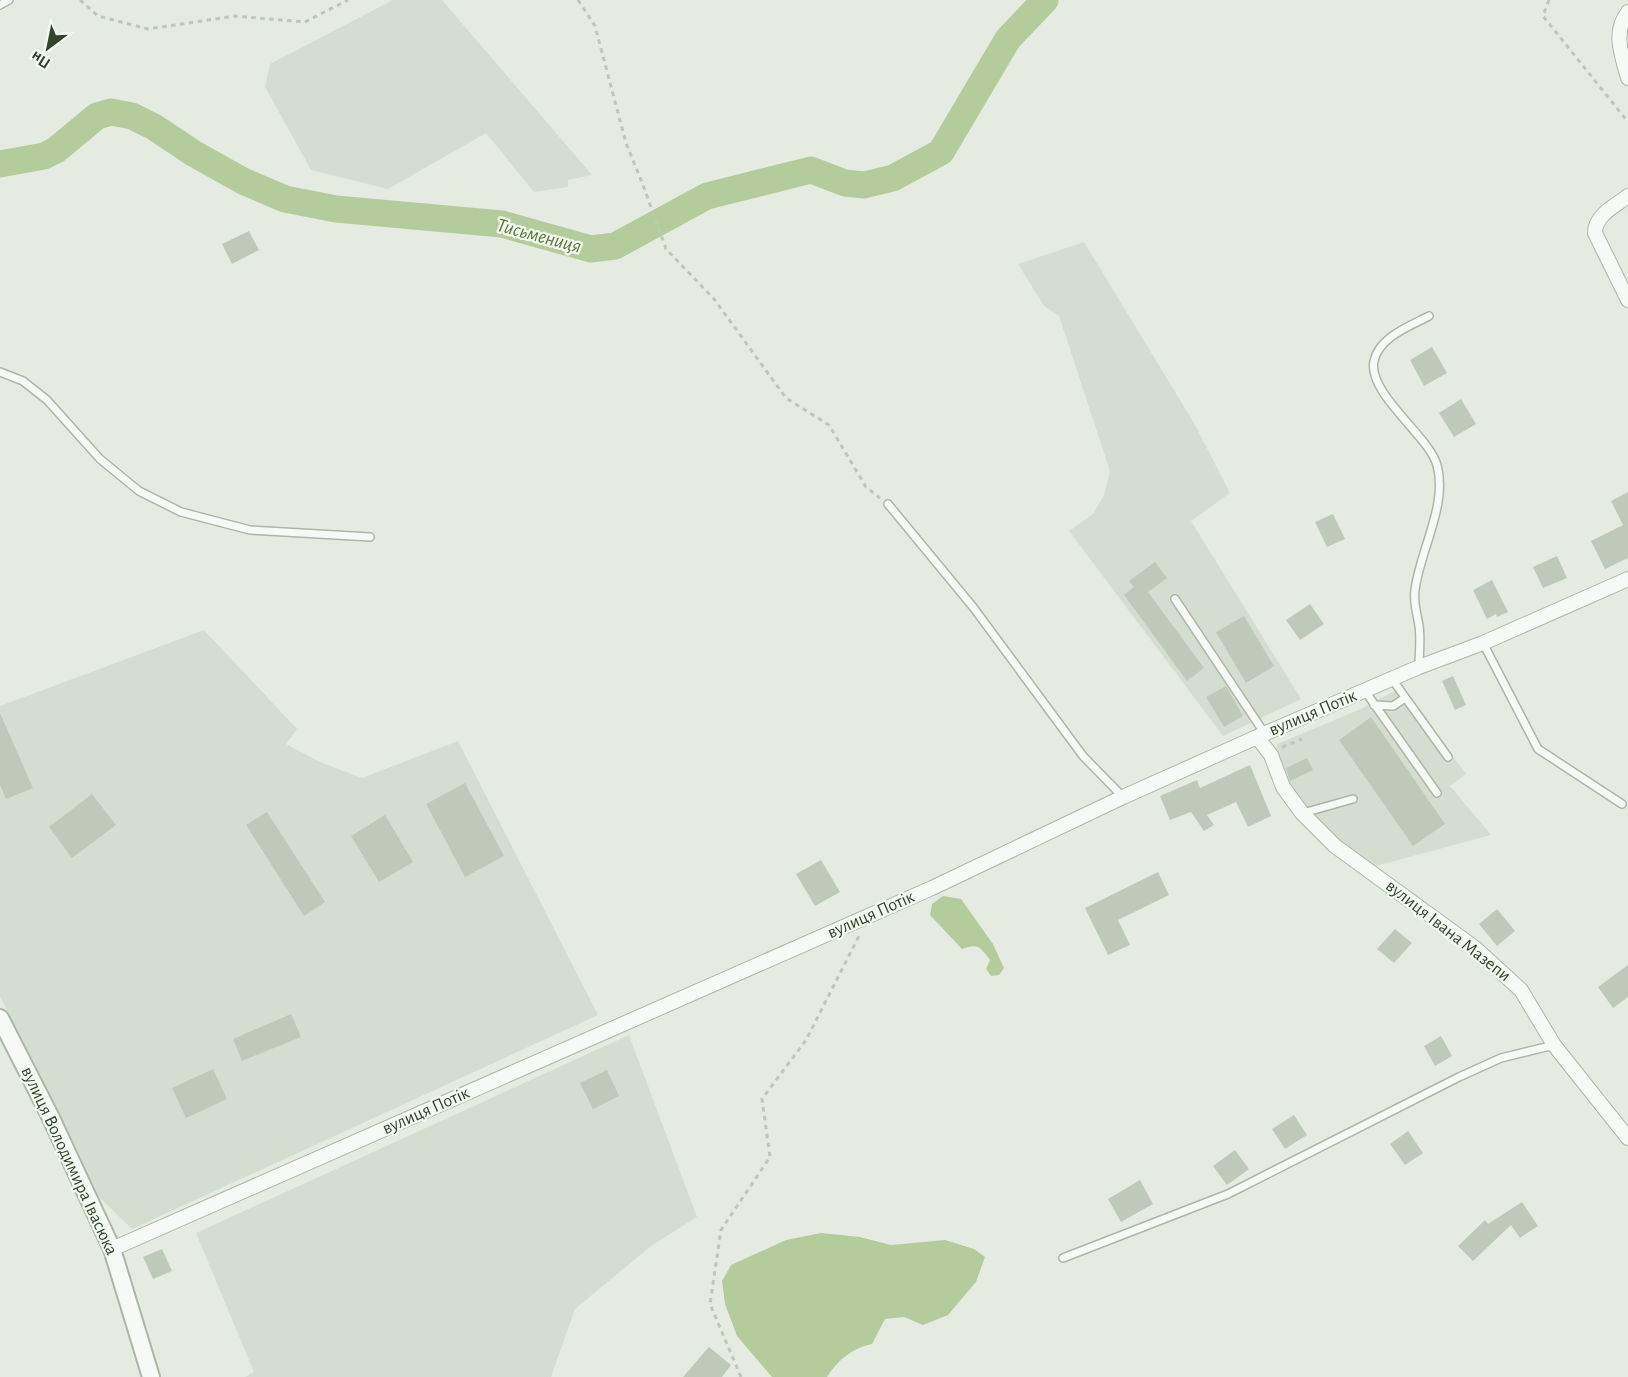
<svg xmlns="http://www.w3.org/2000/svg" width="1628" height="1377" viewBox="0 0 1628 1377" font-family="'Alegreya Sans',sans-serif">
	<rect width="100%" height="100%" fill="#e6ebe2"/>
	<!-- built -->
	<path fill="#d5ddd0" d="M393,0h49l150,175 -24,5v7l-34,5 -48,-59 -98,56 -77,-19 -46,-83 5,-23z
		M1084,242l110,181 36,70 -39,28 110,178 -78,37 -154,-205 24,-17 11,-19 6,-24 -51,-155 -15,-10 -26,-42z
		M204,630l93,99 -11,15 34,18 42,16 96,-37 140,274 -466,214 -37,-36 -95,-197v-290z
		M1402,687l64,87 -16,12 41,49 -115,31 -43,-26 -39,-40 -19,-41 2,-15 84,-35z
		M629,1035l68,182 -46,29 -76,63 -24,68h-306l9,-5 -58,-139z"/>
	<!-- water -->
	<path fill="#b4cc9c" d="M943,896l18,3 32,45 11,24 -5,7 -8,1 -5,-7 4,-9c-10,-13 -11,-17 -28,-11l-32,-34 2,-11z
		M821,1233l39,4 31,8 54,-5 29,9 11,8 -9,25 -28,33 -25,10 -19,-8 -19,2 -13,25c-21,5 -33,15 -45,33h-55l-35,-41 -12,-32 -3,-23 9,-16 55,-25z"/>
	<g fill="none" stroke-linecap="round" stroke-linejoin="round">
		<!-- river -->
		<path stroke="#b4cc9c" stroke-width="27" d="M0,164l44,-8 12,-6 41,-34 14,-4 21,4 22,11 39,26 50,28 42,18 51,10 166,15 89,25 24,-3 92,-50 104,-26 34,13 19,2 29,-7 48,-26 67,-113 37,-39"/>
	</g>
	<!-- building -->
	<path fill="#bfc9b9" d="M249,231l10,19 -27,14 -10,-20z
		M1432,347l15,26 -23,13 -14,-26z
		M1461,399l15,25 -22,13 -15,-24z
		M1628,492v66l-23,11 -14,-28 32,-16 -12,-24z
		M1333,514l12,25 -18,8 -12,-25z
		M1557,556l10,22 -24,10 -10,-21z
		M1155,562l12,16 -19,14 56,76 -17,13 -63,-86 10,-8 -5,-6z
		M1492,580l16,32 -11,5 -1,-3 -9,5 -14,-29z
		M1310,604l14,20 -24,16 -14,-20z
		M1244,616l30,50 -28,17 -30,-51z
		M1453,676l13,29 -11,5 -13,-29z
		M1226,686l17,30 -19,11 -18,-30z
		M0,713l33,75 -27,11 -6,-14z
		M1371,717l74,107 -32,22 -74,-106z
		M1307,758l6,12 -23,11 -4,-13z
		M1250,765l21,51 -23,11 -12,-25 -29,13 7,10 -10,6 -13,-19 -21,8 -10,-24 37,-16 3,8z
		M465,783l39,73 -39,21 -39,-73z
		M92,794l24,31 -44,33 -23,-31z
		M267,812l58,90 -21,14 -58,-91z
		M385,815l28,47 -34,20 -28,-46z
		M821,860l19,32 -25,14 -19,-32z
		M1158,872l11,23 -51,25 12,25 -22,10 -23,-47z
		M1497,909l18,22 -18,15 -18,-22z
		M1395,929l17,14 -18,20 -17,-14z
		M1628,965v32l-15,11 -15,-21z
		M291,1014l10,23 -59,24 -9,-22z
		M1441,1036l11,20 -17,10 -11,-20z
		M213,1069l14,30 -41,19 -14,-30z
		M607,1070l12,26 -26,13 -13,-26z
		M1294,1115l13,20 -22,14 -13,-20z
		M1408,1131l15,22 -18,12 -15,-21z
		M1235,1150l14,19 -22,16 -14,-19z
		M1140,1180l13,24 -32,18 -13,-23z
		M1522,1202l16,24 -18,12 -9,-13 -38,36 -15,-15 27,-26 3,4z
		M162,1249l10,22 -19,8 -10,-22z
		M709,1347l22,18 -9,12h-39z"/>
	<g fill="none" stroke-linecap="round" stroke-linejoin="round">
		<!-- service casing -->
		<g stroke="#adb6a7" stroke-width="10">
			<path id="service" d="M0,5l9,-5
				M0,372l23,9 24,19 53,59 39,32 42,21 69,18 120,7
				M888,504l85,103 110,149 40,41
				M1175,599l90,135
				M1483,643l55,106 84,55
				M1419,667c0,-13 2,-28 0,-41 -2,-14 -6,-22 -4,-36 5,-40 33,-85 22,-125 -8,-29 -70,-72 -63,-104 5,-24 36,-35 55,-45
				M1392,679l56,78
				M1365,691l72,102
				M1374,705l19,1 12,-8
				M1303,813l50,-14
				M1063,1258l165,-64 231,-117 42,-19 53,-13"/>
		</g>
		<!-- minor casing -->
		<g stroke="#adb6a7" stroke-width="16">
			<path id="minor" d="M1628,12c-16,21 -6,43 0,66
				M1628,196c-13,10 -33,19 -33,37l33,67
				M1257,737l14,18 12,32 19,26 33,33 140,102 46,42 33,55 74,93
				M112,1249l820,-361 191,-91 134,-60 162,-70 64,-24 145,-64"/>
		</g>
		<!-- tertiary casing -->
		<g stroke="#adb6a7" stroke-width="20">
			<path id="tertiary" d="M0,1018l50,98 62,133 39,128"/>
		</g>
		<!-- path -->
		<path stroke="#bfc6bc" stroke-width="3" stroke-dasharray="4.5 4.5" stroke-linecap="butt" d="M80,0l18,16 50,13 87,-13 70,6 43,-22
			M578,0l17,26 31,117 17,42 23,64 48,50 72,99 43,27 37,62 14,11
			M1549,0l-6,16 85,106
			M1282,747l20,-8
			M741,1377l-31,-73 11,-74 49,-73 -8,-58 44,-59 53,-104"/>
		<!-- service -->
		<use href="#service" stroke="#f6f9f5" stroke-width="7"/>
		<!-- minor -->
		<use href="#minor" stroke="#f6f9f5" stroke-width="14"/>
		<!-- tertiary -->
		<use href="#tertiary" stroke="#f6f9f5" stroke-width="16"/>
	</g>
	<g text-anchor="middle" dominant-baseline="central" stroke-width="4.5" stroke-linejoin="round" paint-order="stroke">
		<!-- street labels -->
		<g font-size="18" fill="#334429" stroke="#f4f8f2">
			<text transform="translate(1313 713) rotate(-23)">вулиця Потік</text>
			<text transform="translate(871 915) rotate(-24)">вулиця Потік</text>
			<text transform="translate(1448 931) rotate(38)">вулиця Івана Мазепи</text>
			<text transform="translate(426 1111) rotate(-24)">вулиця Потік</text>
			<text transform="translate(69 1161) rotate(65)">вулиця Володимира Івасюка</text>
		</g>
		<!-- water labels -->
		<g font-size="20" font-style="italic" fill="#537931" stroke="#f4f8f2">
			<text transform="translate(539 236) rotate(15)">Тисьмениця</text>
		</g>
	</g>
	<!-- north arrow -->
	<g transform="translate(48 48) rotate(212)" stroke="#f4f8f2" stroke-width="4.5" paint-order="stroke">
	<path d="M0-4.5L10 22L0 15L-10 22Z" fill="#334429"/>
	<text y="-9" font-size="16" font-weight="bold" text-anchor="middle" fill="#334429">Пн</text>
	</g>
</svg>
